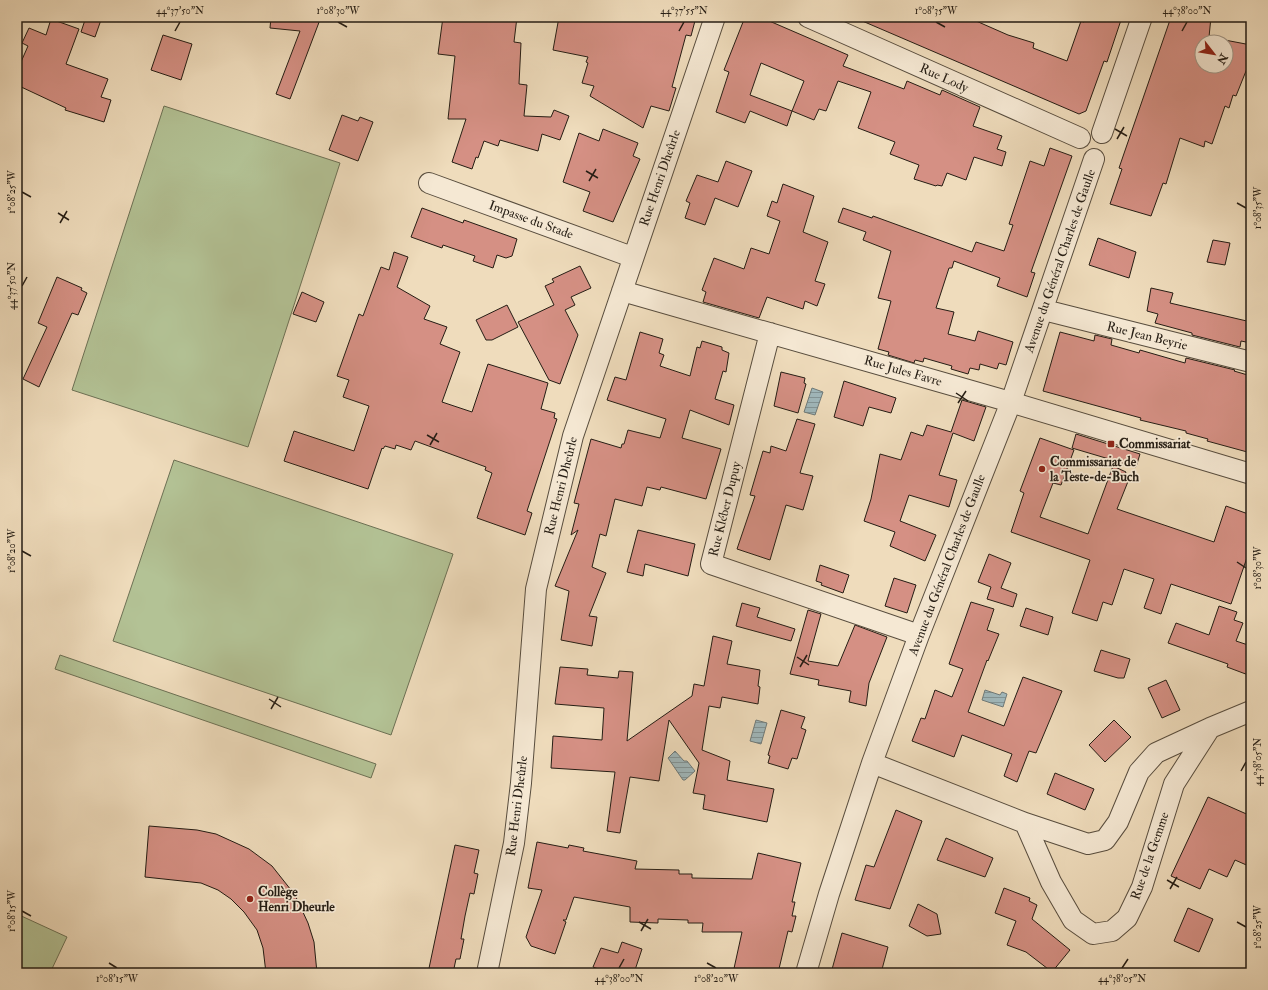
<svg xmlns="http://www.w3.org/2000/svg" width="1268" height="990" viewBox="0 0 1268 990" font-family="'IM FELL Double Pica',serif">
	<defs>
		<pattern id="water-rules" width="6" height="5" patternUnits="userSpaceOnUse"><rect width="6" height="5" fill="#a0b8bc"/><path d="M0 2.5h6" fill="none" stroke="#829598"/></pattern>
	</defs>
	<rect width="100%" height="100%" fill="#efdcbc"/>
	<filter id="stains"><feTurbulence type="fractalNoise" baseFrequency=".005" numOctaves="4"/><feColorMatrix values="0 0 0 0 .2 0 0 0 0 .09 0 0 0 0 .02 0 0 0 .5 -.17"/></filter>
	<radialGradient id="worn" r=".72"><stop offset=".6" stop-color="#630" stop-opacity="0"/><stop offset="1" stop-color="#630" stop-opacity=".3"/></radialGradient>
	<!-- pitch -->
	<path fill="#b3c295" stroke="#6c7054" d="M164,106l176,57 -92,284 -176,-57z
		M174,460l279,94 -62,181 -278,-94z
		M60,655l316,109 -5,14 -316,-109z
		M17,914l50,23 -17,36h-33z"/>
	<!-- water -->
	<path fill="url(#water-rules)" stroke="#6f7a79" d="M812,388l11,4 -8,23 -11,-3z
		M985,690l15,5 2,-3 5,2 -4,13 -21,-7z
		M756,720l11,3 -6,21 -11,-3z
		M675,751l9,10h3l8,10 -10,9h-2l-15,-22z"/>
	<!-- building -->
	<path fill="#d59084" stroke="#251d14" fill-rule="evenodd" d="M86,17h16l-7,20 -14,-5z
		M271,17h50l-31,82 -14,-5 24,-63 -30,-3z
		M443,17h74l-3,25 7,1 -2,41 8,1 -3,31 27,1 3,-7 15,6 -9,24 -18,-6 -4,17 -38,-11 -2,6 -14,-5 -6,17 -2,-1 -4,12 -20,-7 14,-43h-18l7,-63 -17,-2z
		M559,17h137l-5,19 -5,-1 -14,52 4,1 -7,23 -18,-5 -8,22 -53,-32 4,-10 -12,-3 6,-20 -2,-1 2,-5 -35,-7z
		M745,17h15l88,38 -5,11 61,23 3,-8 33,14 2,-5 38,17 -7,19 29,10 -5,13 9,3 -4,14 -28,-9 -8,23 -19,-7 -5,13 -5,-1 -1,1 -22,-7 5,-14 -29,-11 5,-12 -37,-14 13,-36 -33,-11 -12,30 -7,-2 -5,11 -22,-9 -5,15 -37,-15 -5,12 -29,-11 13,-40 -5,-2zM761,63l43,18 -12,30 -42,-16z
		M853,17h114l41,18 26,8 -1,5 34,13 14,-40 3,1 2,-5h36l-15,45 -3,-1 -18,50 -7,3z
		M1171,17h40l-2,20 42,8v21h-3l-12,30 -3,-1 -4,13 -4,-2 -13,38 -7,-3 -1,6 -24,-9 -14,46 -3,-1 -12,33 -41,-12 12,-35 -3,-1zM1202,42h24v24h-24z
		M51,19l28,10 -13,35 42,15 -7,18 10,3 -7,22 -39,-12 1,-2 -49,-23v-14l11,-25 -6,-3 7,-15 17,7z
		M163,35l29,9 -11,36 -30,-10z
		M342,115l16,6 2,-4 13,5 -15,39 -29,-11z
		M603,129l35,14 -5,13 7,3 -27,63 -30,-11 7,-19 -27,-10 16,-49 20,8z
		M1050,148l22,8 -41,116 4,1 -8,24 -30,-11 3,-8 -46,-17 -2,7h-3l-13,40 18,4 -6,22 27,7 3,-10 35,11 -7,23 -7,-2 -2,6 -17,-5 -1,6 -9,-2 -2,6 -17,-5 1,-3 -28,-8 -1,4 -8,-2 -1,3 -26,-8 1,-3 -11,-3 13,-48 -13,-3 13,-47 -28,-11 3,-8 -28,-10 5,-14 29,10 1,-2 99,36 4,-10 28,9 9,-26 -4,-1 21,-63 14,5z
		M726,161l26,10 -14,36 -23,-9 -10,27 -20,-7 5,-15 -4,-2 11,-26 21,7z
		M783,184l31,12 -11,36 25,10 -13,39 10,3 -8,22 -12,-5 -2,8 -36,-12 -8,21 -56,-16 3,-10 -4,-2 12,-32 30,11 7,-21 18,6 11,-33 -13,-5 5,-15 5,2z
		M422,208l41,15 1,-3 53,19 -5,17 -6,2 -9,-3 -4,13 -20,-7 2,-5 -32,-11 -1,3 -31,-11z
		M1098,238l38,14 -7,26 -40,-13z
		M1213,240l17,3 -5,22 -18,-3z
		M394,252l14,5 -11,30 33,19 -6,13 23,8 -7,17 20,8 -18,50 30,10 16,-48 60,19 -7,26 14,4 -1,5 3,1 -30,92 5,2 -7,22 -48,-17 15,-45 -7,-3 1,-3 -71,-26 -4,9 -15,-5 -1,4 -10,-3 -2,3 -1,-1 -14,41 -84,-28 10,-30 60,20 15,-45 -26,-9 6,-17 -12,-4 22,-62 4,2 18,-49 8,3z
		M580,266l11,22 -20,9 4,8 -10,5 13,25 -18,49 -11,-4 -31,-58 36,-17 -9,-19 9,-4 -2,-3z
		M57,277l25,11 -1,2 6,3 -9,22 -6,-2 -33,74 -16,-8 24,-52 -9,-4z
		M1151,288l22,5 -3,10 81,19v21l-10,-2 -1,6 -48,-12v-2l-37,-10 3,-9 -11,-3z
		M302,292l22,10 -8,20 -23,-8z
		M507,305l11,22 -26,13h-6l-10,-20z
		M640,332l23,7 -4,14 5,2 -4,11 30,10 7,-29 3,1 2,-7 20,6v3l7,3 -3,19 -3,-1 -8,28 19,6 -5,20 -39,-15 -8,28 39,11 -15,50 -45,-12 -1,3 -13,-3 -5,19 -27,-7 -9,37 -6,-2 -8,33 14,6 -17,43 8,1 -5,29 -31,-6 8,-49 -14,-5 23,-56 -7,5 8,-31 -5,-1 17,-64 30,9 1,-4h2l4,-14 32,8 6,-19 -59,-19 8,-23 11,3z
		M1060,332l34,9 1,-6 17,4 -1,6 28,8 1,-3 45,13 1,-5 49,12 -1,1 17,5v77l-44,-12 1,-2 -22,-6v-2l-46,-11 1,-2 -98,-27z
		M781,372l24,6 -1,5 2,1 -8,29 -24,-7z
		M844,381l52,17 -5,15 -22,-6 -6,19 -29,-9z
		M962,400l24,7 -12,34 -21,-8 -14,42 18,5 -8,27 -40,-12 -9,26 36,14 -11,26 -35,-15 5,-14 -31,-11 7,-22 9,-45 21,6 10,-28 12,4 4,-11 24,7z
		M797,419l18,5 -15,49 13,3 -10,34 -17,-5 -16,55 -33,-11 18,-53 -5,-1 13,-44 7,2 1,-7 15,5z
		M1076,434l64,20 -4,13 -64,-19z
		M1040,438l34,12 -13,35 -8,-2 -13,34 48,17 25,-68 13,6 -2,5 5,2 -12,30 97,33 12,-36 25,9v31l-20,58 -60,-20 -10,30 -17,-6 10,-29 -30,-10 -12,36 -9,-3 -6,19 -25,-8 18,-53 -79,-28 13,-39 -4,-2z
		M638,530l57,14 -7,32 -43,-12 -2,12 -16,-4z
		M989,554l22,9 -10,25 16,6 -4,13 -26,-8 4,-12 -13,-5z
		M820,565l29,10 -6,18 -22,-8 1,-2 -6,-2z
		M894,578l22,7 -9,28 -22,-7z
		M971,602l23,7 -7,21 12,4 -11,27 -1,-1 -19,52 36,14 19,-49 39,14 -26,62 -7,-2 -12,31 -13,-6 8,-22 -50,-19 -8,22 -42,-16 9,-23 4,1 10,-29 17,7 11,-28 -14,-5z
		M742,603l18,5 -3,9 38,12 -4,12 -55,-15z
		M1219,606l18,6 -3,8 9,3 -7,18 15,5v30l-24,-9 1,-3 -60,-21 8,-20 33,12z
		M1026,608l27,9 -5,18 -28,-9z
		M808,610l13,4 -13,47 30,5 17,-41 32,12 -18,46 -3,23 -17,-4 2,-11 -33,-6 1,-5 -29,-6z
		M713,636l19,5 -5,23 33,6 -2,16 2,1 -2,17 -36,-7 -2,11 -11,-2 -7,44 28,11 -3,19 47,9 -7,33 -64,-13 2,-14 -12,-2 6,-30 -30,-43 -10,61 -29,-4 -10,56 -13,-2 8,-59 -64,-4 2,-32 49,4 2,-32 -49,-4 5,-37 28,2 -1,6 31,3 1,-7 14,1 -6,69 65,-45 2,-12 10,2z
		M1101,650l29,9 -6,19h-6l-24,-7z
		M1166,680l14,30 -18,8 -14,-30z
		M781,710l24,7 -4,11 5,2 -9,29 -5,-1 -4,11 -20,-6 2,-7 -2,-1z
		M1114,720l17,17 -26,25 -16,-17z
		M1055,773l39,16 -9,21 -38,-16z
		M1208,797l43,19v51l-16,-7 -8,17 -18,-8 -9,20 -29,-13z
		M896,810l26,11 -32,88 -35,-9 11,-35 8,2z
		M149,826l48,4 19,4 33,15 23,17 23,29 13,28 6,19 3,31h-51l-3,-25 -6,-18 -13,-18 -13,-13 -13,-9 -17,-7 -56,-6z
		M946,838l47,20 -8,19 -48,-17z
		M537,842l31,6 1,-3 15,3 -1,3 54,10 -2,8 44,1v4h13v4l60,1 6,-26 43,10 -9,39h3l-3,14h4l-4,16 -4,-1 -10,42h-45l9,-41h-40l1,-9h-15v-3l-30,-1v4l-28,-1v-15l-56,-10 -8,23h-3l3,2 -11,32 -24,-8 -5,-9 16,-47 -14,-2z
		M455,845l24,5 -5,23 4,1 -4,20 -4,-1 -5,23 -4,23h3l-4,20h-4l-3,14h-25z
		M1004,888l26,10 -1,3 8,4 -5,14 38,31 -18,22 -26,-20 -19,-7 9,-24 -21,-8z
		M918,904l19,10 4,20 -14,2 -18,-10z
		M1188,908l25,11 -14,33 -25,-11z
		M842,933l46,14 -7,26h-50z
		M622,942l20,7 -8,24h-25l-16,-6 8,-19 17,5z"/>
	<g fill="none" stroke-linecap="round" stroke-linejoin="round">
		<!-- minor casing -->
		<g stroke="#584d3e" stroke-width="22">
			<path id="minor" d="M808,17l272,121
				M1102,133l40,-116
				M429,183l203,74
				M622,291l378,108 251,75
				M1044,310l207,52
				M770,333l-59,231 208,71
				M872,763l153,60 26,59 22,38 20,14 19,-3 15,-13 15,-31 32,-103 36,-56 41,-17
				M1025,823l63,21 17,-4 13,-18 21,-50 17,-19 54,-25
				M487,973l27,-130 7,-60 15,-194 37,-153 142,-419
				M806,973l23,-79 43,-131 47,-128 92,-233 83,-243"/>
		</g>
		<!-- minor -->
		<use href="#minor" stroke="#f5e8d3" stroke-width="20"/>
	</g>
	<!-- ticks -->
	<path fill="none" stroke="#251d14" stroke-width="1.5" d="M338,22l9,5M936,22l9,5M175,31l5,-9M679,31l5,-9M1182,31l5,-9M1115,129l12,7M1117,139l7,-12M586,171l12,7M589,181l7,-12M22,192l9,5M1237,203l9,5M58,213l11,7M60,223l7,-12M22,286l5,-9M956,393l12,8M958,403l8,-12M427,435l12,7M430,445l7,-12M22,551l9,5M1237,562l9,6M797,657l12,8M800,667l7,-12M269,699l12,8M271,709l7,-12M1241,771l5,-9M1167,880l12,7M1170,889l7,-12M22,911l9,5M639,922l12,7M1237,922l9,5M641,931l7,-12M109,963l8,5M707,963l9,5M619,968l5,-9M1122,968l6,-9"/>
	<!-- markers -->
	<g fill="#8f2418" stroke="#f5e8d3" stroke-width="1.5">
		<rect x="1107" y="440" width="8" height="8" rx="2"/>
		<circle cx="1042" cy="469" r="4"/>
		<circle cx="250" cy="899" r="4"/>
	</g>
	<g text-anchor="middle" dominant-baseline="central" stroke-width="3.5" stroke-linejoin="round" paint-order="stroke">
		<!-- street labels -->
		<g font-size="13" fill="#251d14" stroke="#f5e8d3">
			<text transform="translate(944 78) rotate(24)">Rue Lody</text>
			<text transform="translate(660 178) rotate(-71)">Rue Henri Dheûrle</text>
			<text transform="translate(531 220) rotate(20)">Impasse du Stade</text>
			<text transform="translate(1060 261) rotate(-71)">Avenue du Général Charles de Gaulle</text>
			<text transform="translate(1147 336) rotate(14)">Rue Jean Beyrie</text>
			<text transform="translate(903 371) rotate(16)">Rue Jules Favre</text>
			<text transform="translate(561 486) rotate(-76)">Rue Henri Dheûrle</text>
			<text transform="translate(725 509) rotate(-76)">Rue Kléber Dupuy</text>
			<text transform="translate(947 565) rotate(-69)">Avenue du Général Charles de Gaulle</text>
			<text transform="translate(517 806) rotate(-83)">Rue Henri Dheûrle</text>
			<text transform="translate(1150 856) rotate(-71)">Rue de la Gemme</text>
		</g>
		<!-- poi labels -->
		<g font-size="13" font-weight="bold" fill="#251d14" stroke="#f5e8d3" text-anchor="start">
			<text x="1119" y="444">Commissariat</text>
			<text x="1050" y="462">Commissariat de<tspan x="1050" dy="15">la Teste-de-Buch</tspan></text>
			<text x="258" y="892">Collège<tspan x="258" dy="15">Henri Dheurle</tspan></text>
		</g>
	</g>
	<!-- margin -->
	<rect width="1268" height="990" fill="none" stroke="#efdcbc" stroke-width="44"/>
	<!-- north arrow -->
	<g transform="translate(1214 54) rotate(121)"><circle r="19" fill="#f5e8d3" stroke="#a29787"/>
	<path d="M0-3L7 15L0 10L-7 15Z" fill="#8f2418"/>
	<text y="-6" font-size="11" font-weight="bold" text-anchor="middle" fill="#251d14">N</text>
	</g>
	<rect x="22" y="22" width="1224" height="946" fill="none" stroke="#251d14" stroke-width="1.5"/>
	<g font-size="10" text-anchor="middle" fill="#251d14">
		<text x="180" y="14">44°37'50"N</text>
		<text x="338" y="14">1°08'30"W</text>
		<text x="684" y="14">44°37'55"N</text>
		<text x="936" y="14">1°08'35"W</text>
		<text x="1187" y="14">44°38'00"N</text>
		<text transform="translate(11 192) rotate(-90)" y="4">1°08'25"W</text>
		<text transform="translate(1257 208) rotate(-90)" y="4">1°08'35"W</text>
		<text transform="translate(11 286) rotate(-90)" y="4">44°37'50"N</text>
		<text transform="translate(11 551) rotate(-90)" y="4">1°08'20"W</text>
		<text transform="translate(1257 568) rotate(-90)" y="4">1°08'30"W</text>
		<text transform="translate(1257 762) rotate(-90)" y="4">44°38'05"N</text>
		<text transform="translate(11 911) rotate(-90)" y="4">1°08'15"W</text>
		<text transform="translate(1257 927) rotate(-90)" y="4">1°08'25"W</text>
		<text x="117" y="982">1°08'15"W</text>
		<text x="619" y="982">44°38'00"N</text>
		<text x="716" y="982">1°08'20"W</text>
		<text x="1122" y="982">44°38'05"N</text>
	</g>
	<rect width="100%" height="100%" filter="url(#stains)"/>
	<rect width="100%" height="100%" fill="url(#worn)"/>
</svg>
